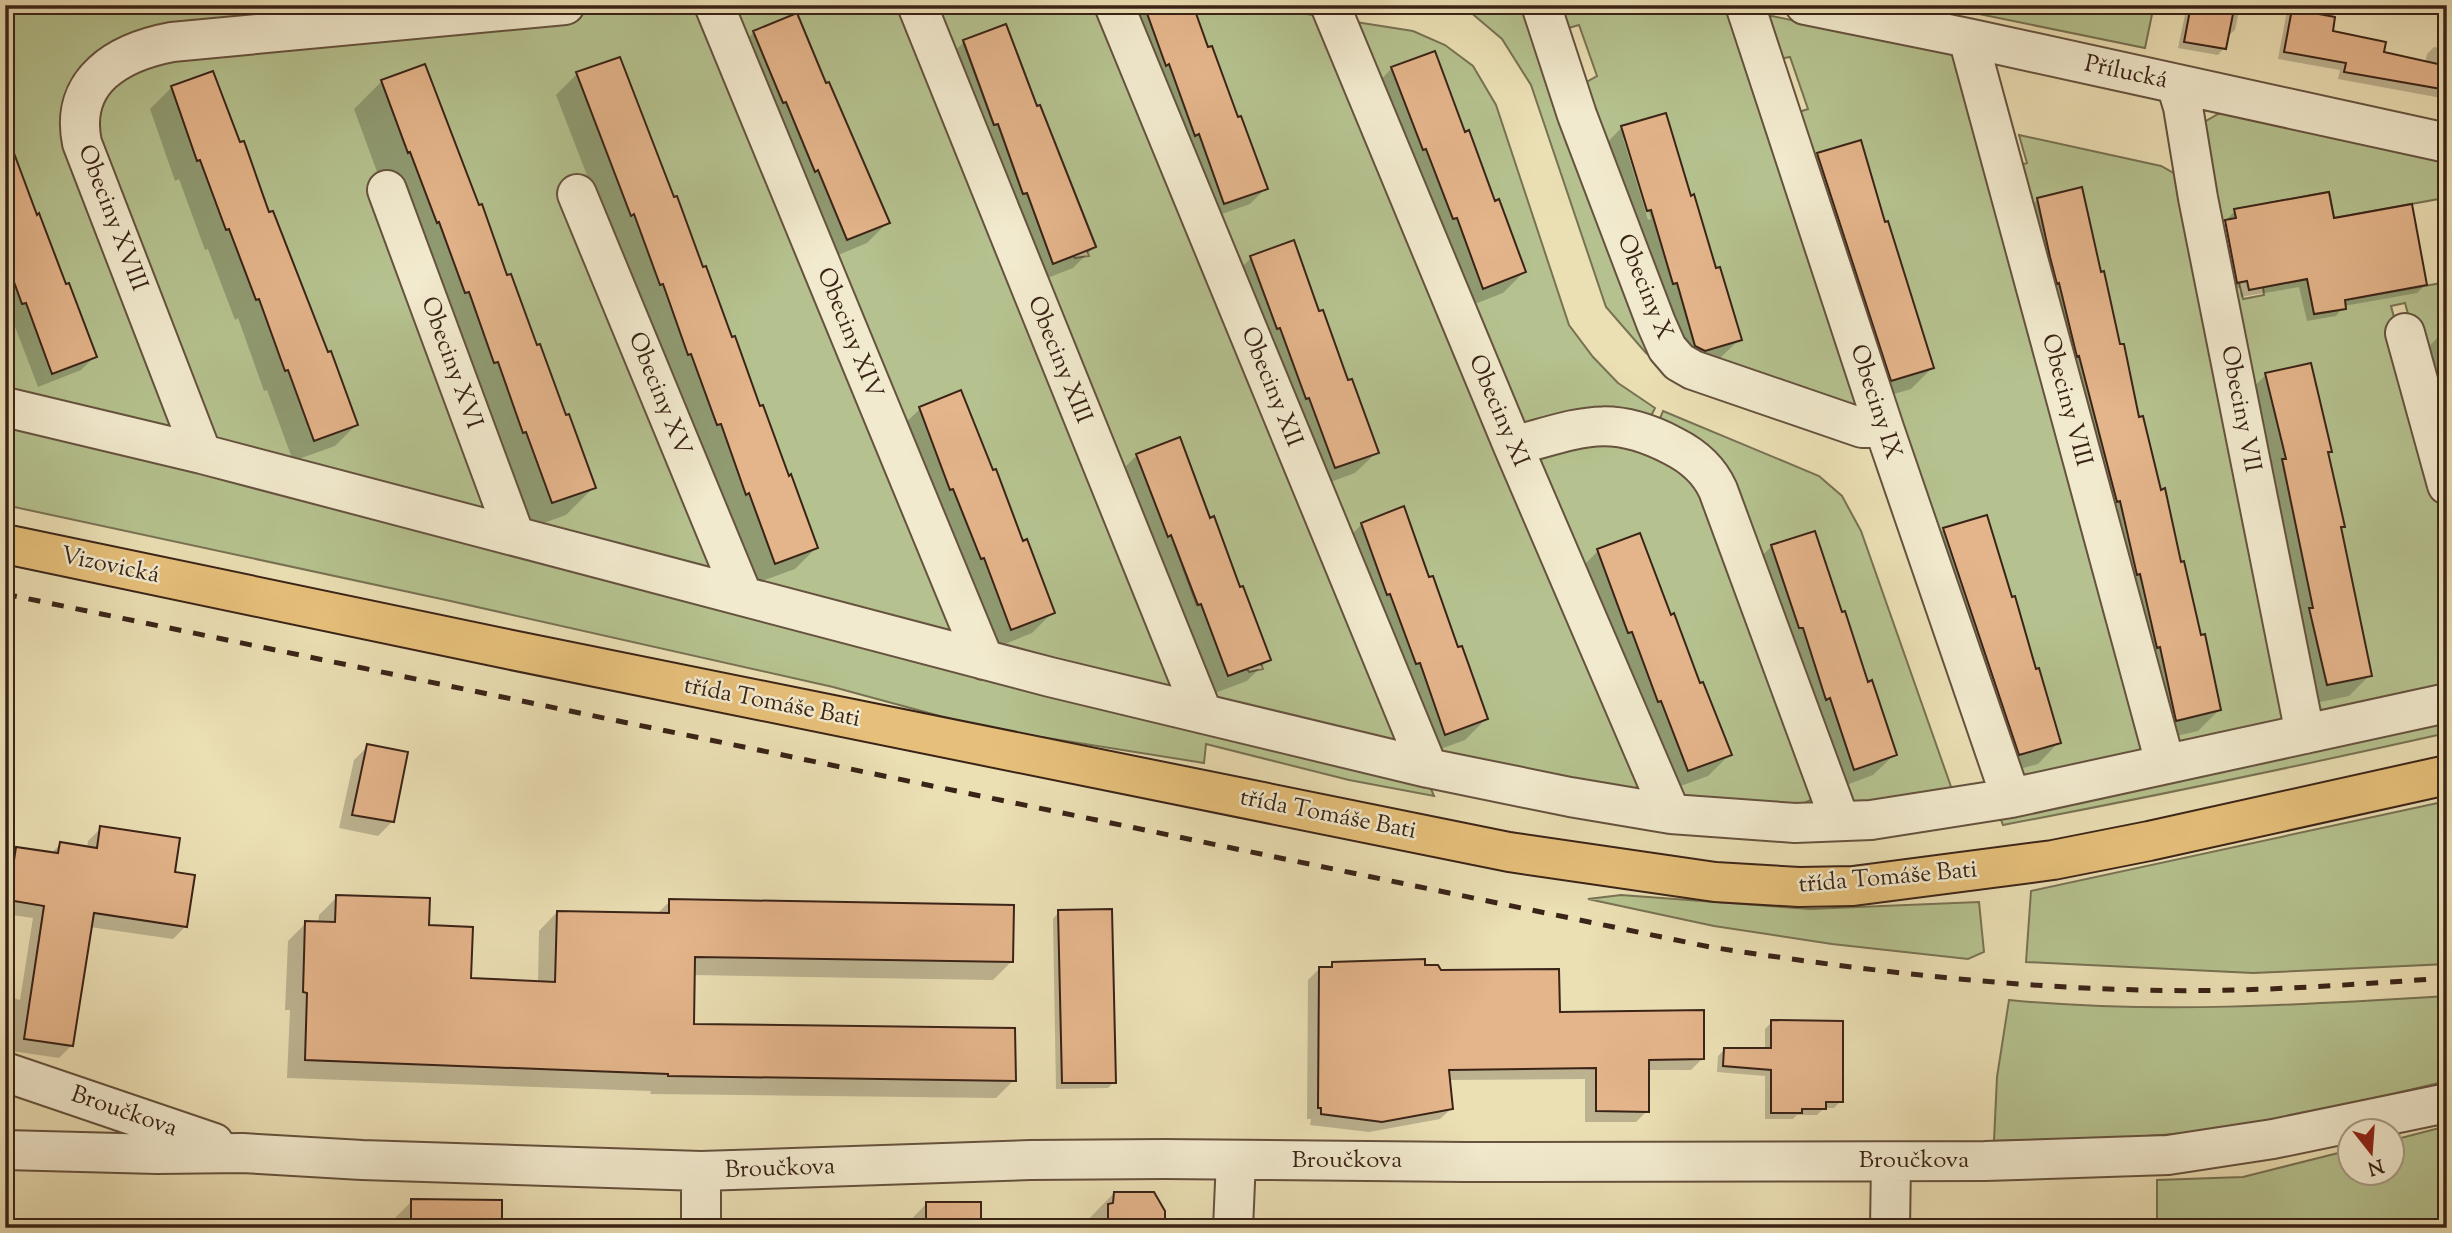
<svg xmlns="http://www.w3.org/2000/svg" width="2452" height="1233" viewBox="0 0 2452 1233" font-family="'Sorts Mill Goudy',serif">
	<rect width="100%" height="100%" fill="#ebdfb4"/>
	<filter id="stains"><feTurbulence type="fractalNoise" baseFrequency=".00286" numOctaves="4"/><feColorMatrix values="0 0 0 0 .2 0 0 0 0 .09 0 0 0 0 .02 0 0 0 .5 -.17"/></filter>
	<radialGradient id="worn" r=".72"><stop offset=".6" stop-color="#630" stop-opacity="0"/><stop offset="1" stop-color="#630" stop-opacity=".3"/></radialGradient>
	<!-- green -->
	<path fill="#b5c28f" stroke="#787253" stroke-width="2" fill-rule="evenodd" d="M5,5h1098l331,791 -85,-16 -143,-36 -2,19 -220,-35 -151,-41 -387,-87 -441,-95zM1006,24l31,82 3,-1 56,141 -9,5 2,5 -14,2 -1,-2 -21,7 -26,-70 -4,1 -25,-70 -4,1 -31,-84zM1180,437l30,81 4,-1 26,70h3l27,72 -9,5 2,5 -14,3 -2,-3 -19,6 -27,-71 -4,1 -26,-70 -3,1 -31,-82z
		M1124,5h145l18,6 39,6 320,753 -7,21 -112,-14 -93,-28z
		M1462,5h71l135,364 -22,-16 -40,-46 -75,-222 -29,-46z
		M1547,5h175l6,3 132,400 -181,-59 -96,-265 14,-8 -18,-51 -14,4z
		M1935,5h219l-9,43z
		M1772,16l178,38 8,4 184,691 -4,7 -102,27 -22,-9 -215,-662 9,-3 -18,-52 -11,2 -13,-42z
		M1343,20l70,11 32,14 28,21 23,39 73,220 24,32 25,26 37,25 -8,16 -128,1z
		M2218,114h8l221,47v78l-8,-40 -105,19 -5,-26 -94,17 1,11 -15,1 -18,-92 3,-8z
		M2019,135l142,31 16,9 53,202 53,346 -105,22 -161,-579 10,-3z
		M2314,278l1,36 31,-5 -1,-9 102,-18v176l-42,-155 -14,3 56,205v179l-114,26 -16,-5 -85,-427 7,-1 4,16 21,-4 -1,-8z
		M1663,411l156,65 23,20 19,35 94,267 -98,5 -7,-3 -122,-305 -72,-67z
		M1613,432l77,32 123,335 -13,6 -110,-6 -15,-7 -139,-337z
		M2447,717v16c-148,33 -296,64 -444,92l-4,-11z
		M2447,801v163l-194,9 -227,-11 5,-71z
		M1621,895l189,14 169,-7 5,50 -16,7 -136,-15 -118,-18 -126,-27z
		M2447,996v85c-76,18 -152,37 -230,48 -73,10 -149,11 -223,12l3,-64 12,-77c145,14 293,5 438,-4z
		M2447,1126v102h-290v-48l86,-3 107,-27v24h42l1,-34z"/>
	<!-- shadow -->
	<path fill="#0003" fill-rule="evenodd" d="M1122,5h69l75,183 -16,16 -42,15z
		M2190,5l50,2 -5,23 -8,7 -3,11 -6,7 -40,-7 8,-38z
		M2288,5h48l-5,28 51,21 43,9 2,-9 7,-7 13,2v50l-109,-20 2,-9 -62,-11z
		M1005,27l31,81 58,139 -21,21 -41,16 -90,-221 22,-21z
		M754,32l71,53 63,137 -21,21 -41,17 -93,-206z
		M1392,68l72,66 60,138 -21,21 -41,16 -91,-219z
		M212,73l144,352 -21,21 -42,15 -26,-71 -3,1 -26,-73 -3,2 -27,-71 -3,1 -26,-71 -4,2 -25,-72 21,-21z
		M577,74l124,195 115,279 -21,21 -41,15 -144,-349 -54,-140z
		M382,81l124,197 88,209 -28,28 -42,15 -144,-350 -26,-71z
		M1622,127l93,143 25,69 -22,21 -36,11 -81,-222zM1623,138h4l24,81 -3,1z
		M5,144l90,212 -14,14 -43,17 -27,-71 -3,1 -3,-9z
		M1818,154l66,70 48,144 -21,21 -41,12 -74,-225z
		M2038,199l62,75 119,436 -21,21 -43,10 -138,-520z
		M2235,211l98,9 92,65 -8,8 -73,13 -8,10 -29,5 -8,-34 -58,10 -1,-9 -11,2 -11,-60 9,-8v-3z
		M1251,258l67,55 59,139 -22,21 -41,15 -84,-209z
		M2447,336v150l-31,-126 21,-22z
		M2266,375l64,76 -3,3 16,72 -3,3 30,146 -21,21 -43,9 -62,-309z
		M960,392l93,220 -21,21 -42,17 -92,-220 22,-21z
		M1137,455l73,65 59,139 -22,22 -40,15 -91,-220z
		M1362,524l66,55 58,140 -21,21 -41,15 -83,-210z
		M1944,529l91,143 24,70 -21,22 -40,11 -75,-224z
		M1772,546l95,138 28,70 -22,21 -40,15 -83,-223z
		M1598,551l101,134 31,69 -22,22 -41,15 -90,-219z
		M368,746l24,76 -14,14 -39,-8 15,-68z
		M101,828l72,45 13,53 -13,13 -83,-12 -18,118 -13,13 -54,-8v-54l15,4 13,-82 -28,-4v-54l12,-11 34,5 9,-10 27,4 1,-7z
		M337,897l90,30 42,52 69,4 1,-52 18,-19 100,2 13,-13 341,61 -18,18 -300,-5 -1,50 322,55 -18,18 -346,-4 1,-3 -364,-13 3,-68h-5l3,-69 18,-18h12l1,-8z
		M1059,912l55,170 -6,6 -52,1 -3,-170z
		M1332,964l91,3 135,47 145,44 -12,12h-44v41l-11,11h-51v-43l-136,1 3,28 -12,11 -71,13 -59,-7 1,-6h-4l1,-139 12,-12 8,1z
		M1772,1022l69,79 -7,7h-10l-7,7h-20l-4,4h-28v-43l-48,-4 1,-16 6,-6h41v-21z
		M1114,1193l49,35h-83z
		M412,1201l95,18 -1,9h-121z
		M926,1204l53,24h-76z
		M1272,1227h207v1h-208z
		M1660,1227h206v1h-206z"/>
	<!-- building -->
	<path fill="#e4b48a" stroke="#3a2317" stroke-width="2" d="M1144,5h49l15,42 4,-1 26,71 3,-1 27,73 -44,15 -25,-70 -4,2 -26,-72 -3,2z
		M2191,5h37l-1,3 7,1 -8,40 -42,-7z
		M2292,9l43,8 -2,14 53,11 -2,10 63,14v24l-103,-18 2,-9 -62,-11z
		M797,13l29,70 3,-1 61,141 -43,17 -29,-70 -3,2 -29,-70 -3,1 -30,-72z
		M1006,24l31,82 3,-1 56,142 -43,17 -26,-71 -4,1 -25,-70 -4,1 -31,-85z
		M1435,51l30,81 4,-2 26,71 4,-2 27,73 -43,17 -26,-71 -4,1 -27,-70 -3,1 -32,-83z
		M620,57l54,140 3,-1 26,71 3,-1 26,71 3,-1 25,70 3,-1 26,71 2,-2 27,74 -43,16 -26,-71 -3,2 -25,-71 -4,1 -26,-71 -3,1 -25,-71 -3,1 -26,-71 -3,2 -55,-144z
		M425,64l54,141 3,-1 25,71 4,-1 26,71 3,-1 26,71 3,-1 27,74 -44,15 -26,-71 -3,1 -25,-71 -4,1 -25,-71 -4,1 -26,-71 -2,1 -27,-71 -2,1 -27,-73z
		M213,71l27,71 4,-1 25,71 4,-1 55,141 3,-1 27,74 -44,16 -26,-71 -3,1 -26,-72 -3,1 -27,-71 -3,1 -26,-70 -3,1 -26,-75z
		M1666,113l25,83 3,-2 22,74 4,-1 22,73 -37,11 -10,-5 -18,-63 -4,1 -22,-74 -4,1 -26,-85z
		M8,137l29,78 2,-2 27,71 3,-1 28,74 -45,17 -26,-71 -4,1 -17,-47v-119z
		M1861,140l24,82 3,-1 46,147 -43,13 -74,-228z
		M2082,187l19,85 3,-1 16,73h4l15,73 4,-1 18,74 4,-2 16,74 3,-1 17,74 4,-1 16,76 -45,11 -16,-74 -3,1 -17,-74 -3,1 -17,-74 -3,1 -38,-146 -2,1 -18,-74 -2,1 -7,-27 -13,-59z
		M2329,192l5,26 78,-14 15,81 -82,15 1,9 -32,5 -7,-35 -58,11 -2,-9 -10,2 -12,-63 11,-2 -2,-9z
		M1294,240l25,71 4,-1 25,70 4,-1 27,74 -44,15 -26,-70 -3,1 -26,-71 -3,1 -27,-73z
		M2311,363l21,89h-4l17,75h-4l31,149 -45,9 -18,-77h4l-31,-149h4l-21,-86z
		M961,390l32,80 3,-1 27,72 4,-2 28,74 -44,17 -27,-72 -3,1 -28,-70 -3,1 -31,-83z
		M1180,437l30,81 4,-2 26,71 3,-1 28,74 -43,16 -27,-72 -3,1 -27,-70 -3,2 -32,-83z
		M1404,506l25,71 4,-1 25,71 4,-1 26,73 -43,16 -25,-72 -4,1 -26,-70 -3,1 -26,-72z
		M1987,515l25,82 3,-1 21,73 3,-1 22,75 -42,12 -76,-227z
		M1815,531l27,81 3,-1 23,71 4,-2 25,75 -43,15 -24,-72 -4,2 -23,-72h-4l-28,-83z
		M1640,533l31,82 3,-2 26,70 3,-1 29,73 -44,16 -27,-70 -3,1 -26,-70 -4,1 -31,-84z
		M367,744l41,8 -14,70 -42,-7z
		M100,826l80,12 -5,34 20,3 -8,52 -93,-14 -21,133 -49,-7 20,-133 -36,-6 8,-53 42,6 2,-11 37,6z
		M336,895l94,3 -1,27 44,2 -2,51 84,4 2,-71 112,2v-14l345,6 -1,57 -318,-5 -1,67 321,4 1,53 -348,-5v-2l-363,-14 2,-67 -4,-1 2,-71 30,1z
		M1112,909l4,174h-54l-4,-173z
		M1425,959v6h13l3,5 118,-1 1,43 144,-2v49l-55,1v52l-53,-1v-43l-147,2 4,39 -71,13 -61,-8v-6h-3l1,-141h13v-5z
		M1771,1020l72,1v81h-17v7h-24v4h-31v-43l-48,-4 1,-18h47z
		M1114,1192h40l11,19v17h-57v-24l5,-1z
		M411,1199l91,1v28h-91z
		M926,1202h55v26h-55z"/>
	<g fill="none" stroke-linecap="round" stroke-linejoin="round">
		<!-- minor casing -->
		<g stroke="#66523e" stroke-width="42">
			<path id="minor" d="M714,5l270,655
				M917,5l286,709
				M1114,5l314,763
				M1330,5l183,441 158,368
				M1541,5l36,110 79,208 11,25 12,14 14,8 169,58h22
				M1745,5l139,423 127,370
				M1805,5l163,33 479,105
				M1968,38l197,725
				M2176,84l7,23 15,91 107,536
				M387,190l128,346
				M577,194l165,400
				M2405,333l42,152
				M5,407l197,47 848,223 378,91 142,29 101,17 124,9 76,-3 140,-22 436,-95
				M1513,446c65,-17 95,-34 160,0 20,10 36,24 45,44l122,331
				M202,454l-120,-311c-13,-63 37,-91 90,-101l393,-37
				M5,1072l209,71
				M5,1150l152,4 85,-1 120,7 339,11 329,-11 133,-1 302,3 520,-1 183,-6 105,-16 174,-36
				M701,1228v-57
				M1233,1228l3,-68
				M1890,1228l1,-66"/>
		</g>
		<!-- major casing -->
		<g stroke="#3a2317" stroke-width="42">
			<path id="major" d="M5,544l502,105 1002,203 206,30 84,5 54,-1 200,-26 96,-19 298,-66"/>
		</g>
		<!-- minor -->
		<use href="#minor" stroke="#f2eace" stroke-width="38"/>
		<!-- major -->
		<use href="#major" stroke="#e6c07a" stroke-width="38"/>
		<!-- rail -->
		<path stroke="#3a2317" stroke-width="5" stroke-dasharray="12 12" stroke-linecap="butt" d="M5,594l1705,353c144,22 288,40 434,43 101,3 202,-5 303,-12"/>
	</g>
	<g text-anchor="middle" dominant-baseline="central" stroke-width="5" stroke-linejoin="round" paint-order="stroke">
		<!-- street labels -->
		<g font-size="24" fill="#3a2317" stroke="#f2eace">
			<text transform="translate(2126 73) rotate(12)">Přílucká</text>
			<text transform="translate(112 218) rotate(69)">Obeciny XVIII</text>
			<text transform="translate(1644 287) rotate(68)">Obeciny X</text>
			<text transform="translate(849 333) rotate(68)">Obeciny XIV</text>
			<text transform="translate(1059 360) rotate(68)">Obeciny XIII</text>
			<text transform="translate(451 363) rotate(70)">Obeciny XVI</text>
			<text transform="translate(1271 387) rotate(68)">Obeciny XII</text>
			<text transform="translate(659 394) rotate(68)">Obeciny XV</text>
			<text transform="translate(2066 400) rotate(75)">Obeciny VIII</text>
			<text transform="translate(1875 402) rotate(72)">Obeciny IX</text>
			<text transform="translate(2240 409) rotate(79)">Obeciny VII</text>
			<text transform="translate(1498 411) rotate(67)">Obeciny XI</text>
			<text transform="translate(110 566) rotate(12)">Vizovická</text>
			<text transform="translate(772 703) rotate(11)">třída Tomáše Bati</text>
			<text transform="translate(1328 815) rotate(11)">třída Tomáše Bati</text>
			<text transform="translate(1888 878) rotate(-5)">třída Tomáše Bati</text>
			<text transform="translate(124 1112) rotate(19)">Broučkova</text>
			<text x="1347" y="1161">Broučkova</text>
			<text x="1914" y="1161">Broučkova</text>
			<text transform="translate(780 1169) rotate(-2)">Broučkova</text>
		</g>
	</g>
	<!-- margin -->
	<rect width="2452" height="1233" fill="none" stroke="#ebdfb4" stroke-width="28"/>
	<rect x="7" y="7" width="2438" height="1219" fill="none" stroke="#3a2317" stroke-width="3.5"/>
	<rect x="14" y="14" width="2424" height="1205" fill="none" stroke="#3a2317" stroke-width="2"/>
	<!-- north arrow -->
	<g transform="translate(2371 1152) rotate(163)"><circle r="33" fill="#f2eace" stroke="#a89a85" stroke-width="2"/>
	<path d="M0-5L12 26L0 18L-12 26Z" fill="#8f2418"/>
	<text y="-10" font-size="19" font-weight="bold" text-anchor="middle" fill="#3a2317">N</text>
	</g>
	<rect width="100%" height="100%" filter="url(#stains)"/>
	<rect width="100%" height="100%" fill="url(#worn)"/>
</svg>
